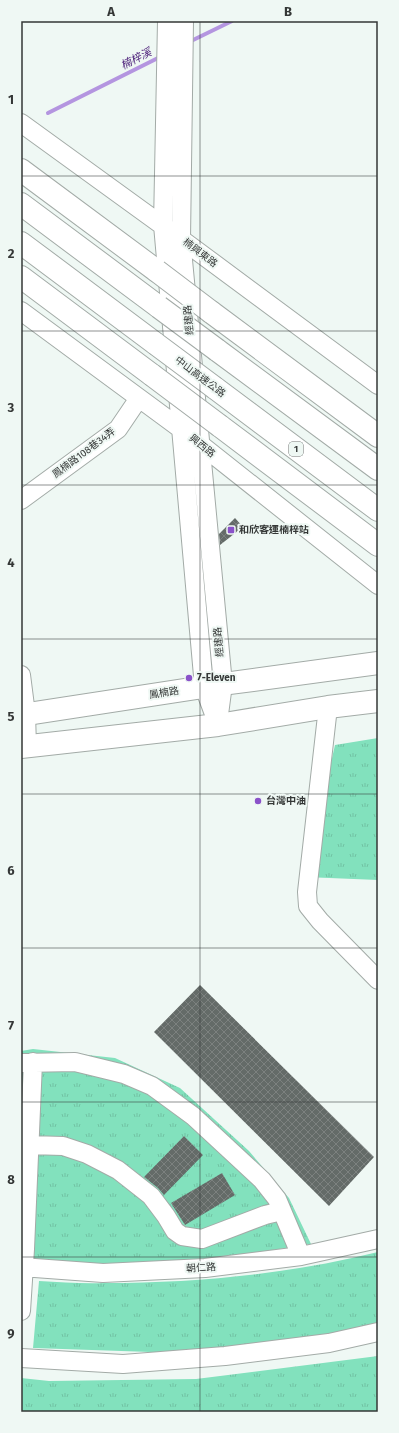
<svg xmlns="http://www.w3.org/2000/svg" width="399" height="1433" viewBox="0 0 399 1433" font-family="'Fira Sans','Noto Sans TC',sans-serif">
	<defs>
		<pattern id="grass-tufts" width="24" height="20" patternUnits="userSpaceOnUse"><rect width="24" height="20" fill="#82e1bd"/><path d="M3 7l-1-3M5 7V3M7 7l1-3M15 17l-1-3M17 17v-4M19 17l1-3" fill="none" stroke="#71c2a3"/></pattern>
		<pattern id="building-cross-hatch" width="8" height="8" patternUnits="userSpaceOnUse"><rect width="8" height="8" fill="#646b68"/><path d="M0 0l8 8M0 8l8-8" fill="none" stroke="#7c817f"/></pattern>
	</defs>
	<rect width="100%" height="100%" fill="#eff8f4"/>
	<!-- grass -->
	<path fill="url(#grass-tufts)" d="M378,738v142l-73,-3 30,-132z
		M33,1049l82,9 65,30 69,63 40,47 22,46 -102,16 -105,4 -83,-6v-207z
		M378,1252v73l-61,13 -137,15 -147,-5 6,-67c22,1 44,3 66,2 92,0 184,-9 273,-31z
		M378,1356v56h-357v-34l28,3 147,-2z"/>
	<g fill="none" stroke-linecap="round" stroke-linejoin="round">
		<!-- stream -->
		<path stroke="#b495e0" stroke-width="4" d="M189,42l43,-21
			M48,113l114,-57"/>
	</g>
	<!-- building -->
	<path fill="url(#building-cross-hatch)" d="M235,518l8,9 -23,18 -1,-11z
		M200,985l174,172 -45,49 -175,-174z
		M184,1136l19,19 -39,40 -6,-7 -14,-11z
		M222,1173l13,22 -50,30 -14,-22z"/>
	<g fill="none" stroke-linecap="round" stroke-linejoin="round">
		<!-- minor casing -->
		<g stroke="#a3aba7" stroke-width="20">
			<path id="minor" d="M167,21l-4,204 41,462 14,38
				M184,21l-3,218 42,445 -5,38
				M21,123l160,116 197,146
				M21,311l160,118 197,156
				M21,500l97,-71 21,-31
				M21,675l5,39 1,32
				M328,707l-21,185 1,14 12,15 58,59
				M21,1063l54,-1 49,12 28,12 41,30 69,64 15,19 24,57
				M29,1145l34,1 24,8 31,16 33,26 15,20 9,15 7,5 20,3 63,-24 17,-4
				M21,1267l82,6 102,-5 96,-12 77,-17
				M21,1311l4,-62 8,-187
				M21,1358l102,6 102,-8 104,-13 49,-11"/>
		</g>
		<!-- major casing -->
		<g stroke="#a3aba7" stroke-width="24">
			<path id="major" d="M21,715l202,-31 155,-21
				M21,747l197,-22 110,-18 50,-6"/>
		</g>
		<!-- highway casing -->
		<g stroke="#a3aba7" stroke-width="24">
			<path id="highway" d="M21,170l136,101
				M21,204l138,103
				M21,243l135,101
				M21,277l131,98
				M211,312l167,124
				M217,350l161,119
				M215,388l163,122
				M220,426l158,119"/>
		</g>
		<!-- minor -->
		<use href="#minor" stroke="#fff" stroke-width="18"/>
		<!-- major -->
		<use href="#major" stroke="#fff" stroke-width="22"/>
		<!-- highway -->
		<use href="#highway" stroke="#fff" stroke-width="22"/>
		<!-- highway-bridge casing -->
		<g stroke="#a3aba7" stroke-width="24" stroke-linecap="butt">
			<path id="highway-bridge" d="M157,271l54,41
				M159,307l58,43
				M156,344l59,44
				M152,375l68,51"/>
		</g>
		<!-- highway-bridge -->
		<use href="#highway-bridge" stroke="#fff" stroke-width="22"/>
	</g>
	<!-- grid -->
	<path fill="none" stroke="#343736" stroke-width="1" stroke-opacity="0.55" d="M200,21v1391M21,176h357M21,331h357M21,485h357M21,639h357M21,794h357M21,948h357M21,1102h357M21,1257h357"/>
	<!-- markers -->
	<g fill="#8a52c9" stroke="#eff8f4" stroke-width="1.5">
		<rect x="227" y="526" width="8" height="8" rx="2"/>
		<circle cx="189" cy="678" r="4"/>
		<circle cx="258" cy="801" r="4"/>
	</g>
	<g text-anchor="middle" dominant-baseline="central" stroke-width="4" stroke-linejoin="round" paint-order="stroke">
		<!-- shield labels -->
		<rect fill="#eff8f4" stroke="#6c716f" stroke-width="1" x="289" y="442" width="14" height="14" rx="3"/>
		<g font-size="9" font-weight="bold" fill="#343736">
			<text x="296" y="449">1</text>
		</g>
		<!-- street labels -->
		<g font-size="10" fill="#343736" stroke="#eff8f4">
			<text transform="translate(200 253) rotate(37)">楠興東路</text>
			<text transform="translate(189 320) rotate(-95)">經建路</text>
			<text transform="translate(200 377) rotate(37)">中山高速公路</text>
			<text transform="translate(202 446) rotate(39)">興西路</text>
			<text transform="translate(84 453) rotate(-37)">鳳楠路108巷34弄</text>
			<text transform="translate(219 642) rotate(-95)">經建路</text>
			<text transform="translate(164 693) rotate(-9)">鳳楠路</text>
			<text transform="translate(201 1268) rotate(-4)">朝仁路</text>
		</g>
		<!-- poi labels -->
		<g font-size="10" font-weight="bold" fill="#343736" stroke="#eff8f4" text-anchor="start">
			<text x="239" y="530">和欣客運楠梓站</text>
			<text x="197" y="678">7-Eleven</text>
			<text x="266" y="801">台灣中油</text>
		</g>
		<!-- water labels -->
		<g font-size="11" font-style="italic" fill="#51267d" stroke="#eff8f4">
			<text transform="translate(136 59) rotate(-27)">楠梓溪</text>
		</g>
	</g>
	<!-- border -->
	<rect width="399" height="1433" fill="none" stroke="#eff8f4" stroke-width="44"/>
	<rect x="22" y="22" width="355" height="1389" fill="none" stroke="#343736" stroke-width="1.5"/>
	<g font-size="13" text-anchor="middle" font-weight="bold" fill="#343736">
		<text x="111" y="16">A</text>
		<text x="288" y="16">B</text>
		<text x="11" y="104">1</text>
		<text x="11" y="258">2</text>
		<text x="11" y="412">3</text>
		<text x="11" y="567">4</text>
		<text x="11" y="721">5</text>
		<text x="11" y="875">6</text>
		<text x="11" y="1030">7</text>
		<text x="11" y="1184">8</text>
		<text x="11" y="1338">9</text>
	</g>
</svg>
